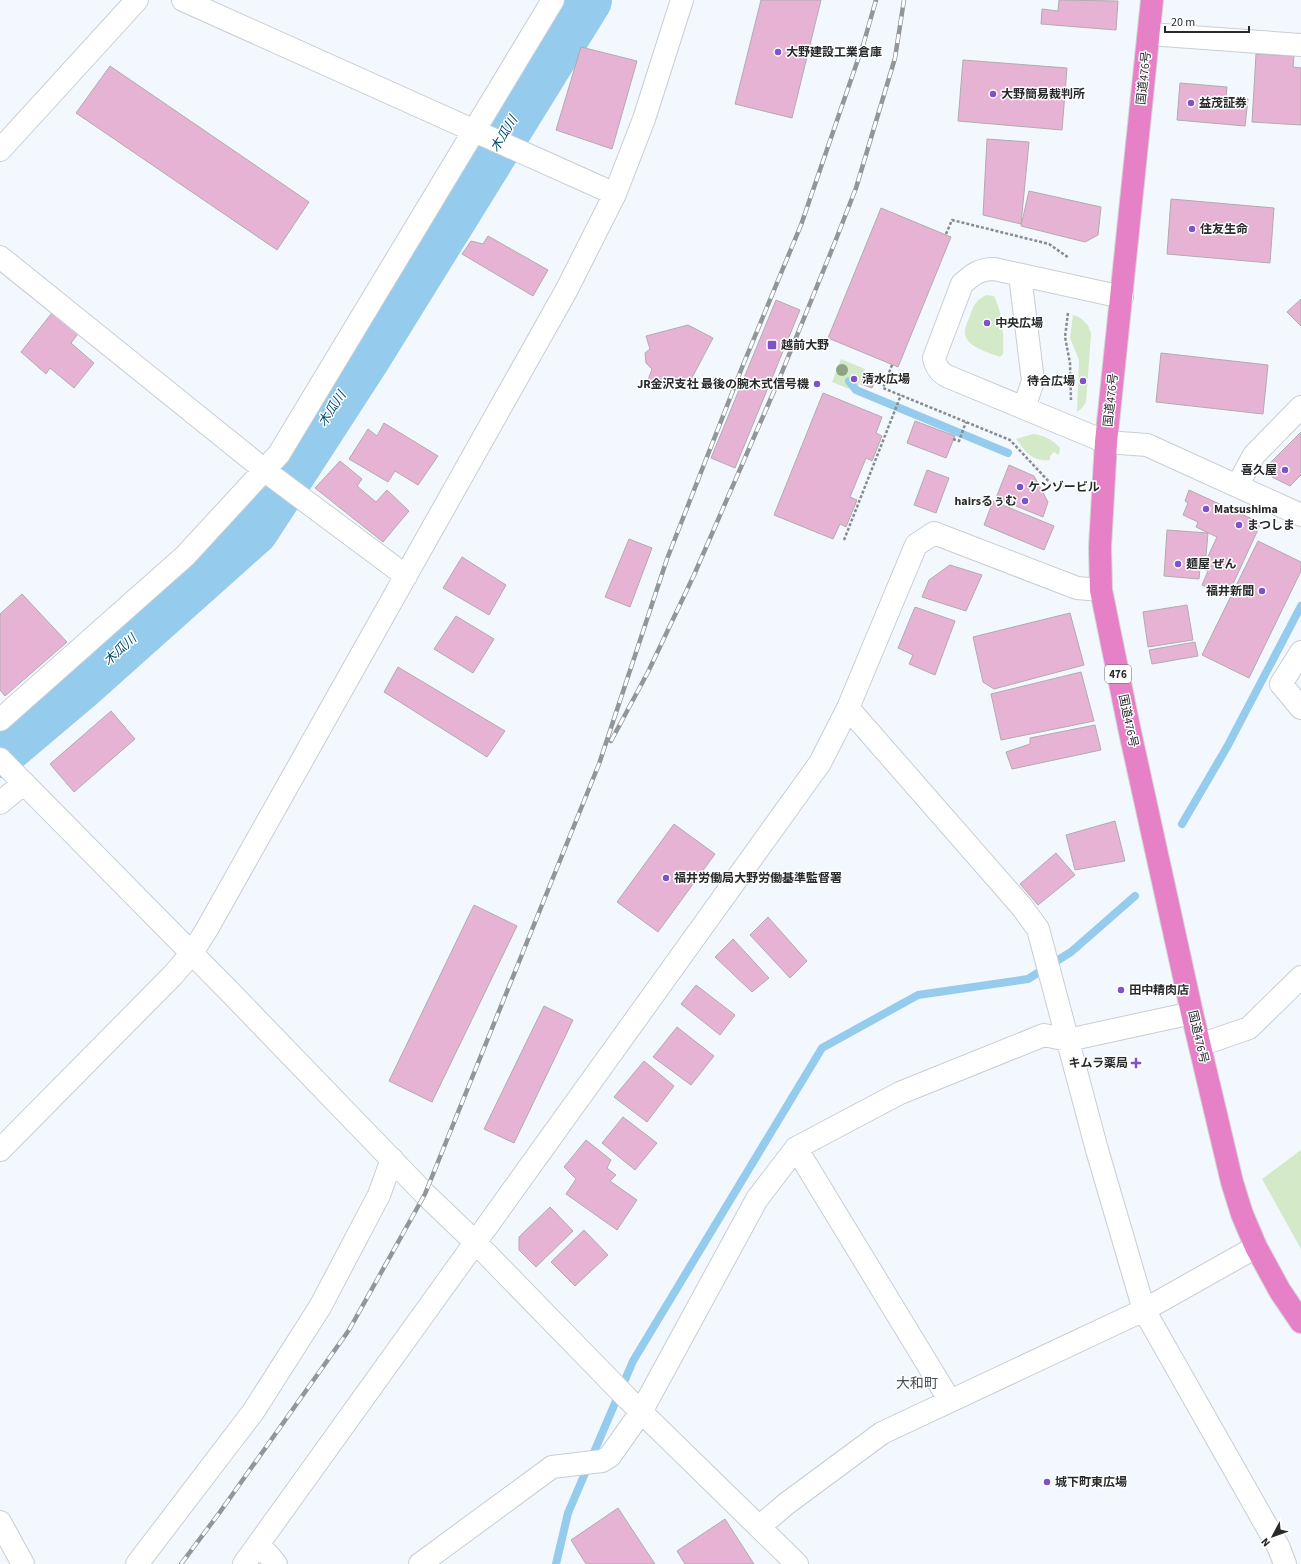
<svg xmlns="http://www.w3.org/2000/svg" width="1301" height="1564" viewBox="0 0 1301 1564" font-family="'Source Sans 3','Noto Sans JP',sans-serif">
	<rect width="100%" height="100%" fill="#f2f8fe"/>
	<!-- green -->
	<path fill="#d3e9c8" d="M986,295l8,1c9,18 10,39 9,58l-3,3c-11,-4 -37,-11 -35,-26 0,-5 3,-10 5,-15 3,-10 6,-16 16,-21z
		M1073,315c10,3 16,9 18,19l-5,68 -4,6 -5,4 2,-52 -9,-22z
		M841,359l24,10 -7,18 -6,3 -20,-8z
		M1033,434c11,1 20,6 27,14l-1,7 -5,-3 -4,4v4c-18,2 -24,-8 -34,-21z
		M1301,1150v99l-39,-70z"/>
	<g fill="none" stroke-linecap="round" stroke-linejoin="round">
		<!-- stream -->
		<path stroke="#95cbec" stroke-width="8" d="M849,381l7,9 152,63
			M1182,824l45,-77 74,-141
			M556,1564l12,-51 65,-152 189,-313 96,-53 110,-16 43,-27 64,-56"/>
		<!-- river -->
		<path stroke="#95cbec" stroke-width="50" d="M0,753l77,-65 177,-158 112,-173 221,-357"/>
	</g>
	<!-- building -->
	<path fill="#e7b3d4" stroke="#b2abaf" d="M761,0h60l-29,118 -57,-14z
		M1059,0l59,1 -2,29 -75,-6 1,-15 16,2z
		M581,47l56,14 -25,88 -56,-19z
		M1256,54l38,2 -1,11 8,1v57l-49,-3z
		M963,60l104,8 -5,62 -104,-9z
		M110,66l199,136 -32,48 -201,-137z
		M1180,83l47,4 -1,10 22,2 -3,27 -68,-6z
		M987,139l42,3 -8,82 -38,-9z
		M1029,191l72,16 -3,28 -13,7 -64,-16z
		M1171,199l103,9 -4,55 -103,-9z
		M881,208l70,29 -53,130 -70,-29z
		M488,236l60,34 -15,26 -71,-42 9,-13 12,3z
		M1301,299v27l-14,-14z
		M776,300l24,10 -65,158 -24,-10z
		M55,309l25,22 -9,12 23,20 -20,25 -24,-20 -4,6 -25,-22z
		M688,325l25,13 -27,51 -19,-8 -4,7 -15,-8 4,-11 -6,-6 -1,-10 5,-4 -4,-13z
		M1161,353l107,12 -5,49 -107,-12z
		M865,374l11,4 -4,10 -11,-4z
		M823,393l59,24 -6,16 6,3 -10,25 -6,-3 -16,39 7,3 -11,27 -6,-3 -7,15 -59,-24z
		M915,421l40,15 -9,22 -39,-15z
		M384,423l54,33 -20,29 -23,-14 -7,11 -39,-23 19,-30 9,7z
		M1301,432v43l-11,11 -18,-9 -3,-13z
		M340,461l22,18 -5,7 19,16 11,-12 22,21 -26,31 -68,-54z
		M1009,465l25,11 14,26 -5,15 -47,-19z
		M927,470l22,8 -13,35 -22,-8z
		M1189,490l72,33 -34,74 -25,-12 6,-14 -6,-2 15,-32 -21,-10 2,-5 -15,-7 5,-12 -3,-2z
		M993,501l61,25 -10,24 -60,-25z
		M1167,530l41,3 -2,23h-5l-2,23 -35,-3z
		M629,539l23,9 -22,59 -25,-10z
		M1258,541l43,21v9l-52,107 -47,-23z
		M462,557l44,28 -17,30 -46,-27z
		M950,565l32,10 -16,36 -44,-14 7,-17z
		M22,594l45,48 -62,54 -5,-6v-76z
		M1187,605l6,35 -45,7 -5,-35z
		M915,607l40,14 -20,54 -26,-11 4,-9 -15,-7z
		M1070,613l14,52 -90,24 -11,-7 -10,-45z
		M456,616l38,23 -21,34 -39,-24z
		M1195,642l3,14 -46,8 -3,-14z
		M398,667l107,64 -18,26 -103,-65z
		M1081,672l13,49 -93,19 -10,-46z
		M111,711l24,28 -61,53 -24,-28z
		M1095,725l6,25 -89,19 -6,-17 24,-8v-6z
		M1115,821l10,40 -50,9 -9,-35z
		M674,824l41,30 -57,78 -41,-30z
		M1056,853l19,22 -37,30 -18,-21z
		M474,905l43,21 -85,176 -43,-21z
		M768,917l39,44 -17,17 -40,-43z
		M733,939l36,39 -17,14 -37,-35z
		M696,985l39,30 -15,20 -39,-31z
		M544,1006l29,14 -59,123 -30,-14z
		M677,1027l37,29 -23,29 -38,-28z
		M644,1061l30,25 -27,36 -33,-25z
		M623,1117l34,26 -22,27 -33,-27z
		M586,1140l25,20 -4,8 9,7 -6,6 27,19 -20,30 -51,-36 10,-15 -12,-12z
		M550,1207l23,24 -37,36 -17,-17v-13z
		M584,1230l24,25 -33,31 -24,-24z
		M618,1508l37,56h-69l-15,-24z
		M725,1519l29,45h-69l-8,-13z"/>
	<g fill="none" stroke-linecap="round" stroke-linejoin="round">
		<!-- minor casing -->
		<g stroke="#c8ced3" stroke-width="24">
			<path id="minor" d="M183,0l432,194
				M1149,34l152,11
				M0,150l137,-150
				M0,257l272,219 134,100
				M1020,275l13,106 -9,27
				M1122,297l-128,-28c-15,0 -22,6 -32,15l-28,74c2,10 6,15 15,19l157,65 41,3 154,70
				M1237,486l17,-31 47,-48
				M1301,652l-20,32 20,24
				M848,708l174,199 16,22 59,221 47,160 135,238 6,16
				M0,720l185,-164 94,-102 274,-454
				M0,759l230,233 195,202 51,49 152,156 169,165
				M0,803l24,-20
				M1200,1045l49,-17 52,-51
				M796,1148l154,253
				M0,1150l173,-175 19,-22 15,-24 359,-638 49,-97 29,-75 38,-119
				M0,1522l23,42
				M759,1527l27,-23 96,-71 262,-123 112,-63
				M259,1544l17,20
				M137,1564l116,-152 67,-105 59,-112 13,-36
				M244,1564l576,-801 28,-55 68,-163 18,-12 143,55 24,2
				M420,1564l132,-97 50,-6 8,-5 31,-44 116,-213 39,-51 104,-55 144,-58 24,5 124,-27"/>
		</g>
		<!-- highway casing -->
		<g stroke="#d4d4d5" stroke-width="24">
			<path id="highway" d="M1152,0l-46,442 -6,105 1,43 29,142 62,281 40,169 10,32 14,33 24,44 21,31"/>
		</g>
		<!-- path -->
		<path stroke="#878b8e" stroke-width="2.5" stroke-dasharray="3 2" stroke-linecap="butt" d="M946,234l6,-14 97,24 20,14
			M1068,313l-3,24 5,26 1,37
			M892,365l-9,23 127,52 43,46 16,1
			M953,439l6,2 7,-19
			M844,540l57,-145"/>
		<!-- minor -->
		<use href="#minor" stroke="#fff" stroke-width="22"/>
		<!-- highway -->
		<use href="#highway" stroke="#e781c7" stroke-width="22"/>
		<!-- rail casing -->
		<g stroke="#92969a" stroke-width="4.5">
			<path id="rail" d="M611,741l37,-69 46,-97 84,-193 57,-140 21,-54 39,-130 9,-58
				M181,1564l39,-52 129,-182 76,-136 174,-430 68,-205 76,-194 58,-140 63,-183 12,-42"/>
		</g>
		<!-- rail -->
		<use href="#rail" stroke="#fff" stroke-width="3" stroke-dasharray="9" stroke-linecap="butt"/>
	</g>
	<!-- trees -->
	<circle fill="#8ca484" cx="842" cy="370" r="6"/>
	<!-- markers -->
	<g fill="#7d52cb" stroke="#fff" stroke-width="1.5">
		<circle cx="778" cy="52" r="4"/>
		<circle cx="993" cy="94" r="4"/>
		<circle cx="1191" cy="103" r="4"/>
		<circle cx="1192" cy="229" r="4"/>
		<circle cx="987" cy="323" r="4"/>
		<rect x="767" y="340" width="10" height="10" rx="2"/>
		<circle cx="854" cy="379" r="4"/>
		<circle cx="1083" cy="381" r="4"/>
		<circle cx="817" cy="384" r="4"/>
		<circle cx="1285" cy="470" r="4"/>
		<circle cx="1020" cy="487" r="4"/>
		<circle cx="1025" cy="501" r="4"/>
		<circle cx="1206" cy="509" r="4"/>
		<circle cx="1239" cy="525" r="4"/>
		<circle cx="1178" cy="564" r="4"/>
		<circle cx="1262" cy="591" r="4"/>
		<circle cx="666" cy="878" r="4"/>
		<circle cx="1121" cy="990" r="4"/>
		<path d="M1134 1057h4v4h4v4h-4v4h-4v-4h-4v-4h4z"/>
		<circle cx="1047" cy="1482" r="4"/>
	</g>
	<g text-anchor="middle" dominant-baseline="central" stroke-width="3" stroke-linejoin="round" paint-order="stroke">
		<!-- shield labels -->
		<rect fill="#fff" stroke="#68696b" stroke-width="1" x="1105" y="665" width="26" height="18" rx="3"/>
		<g font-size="11" font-weight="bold" fill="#27292b">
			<text x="1118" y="674">476</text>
		</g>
		<!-- poi labels -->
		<g font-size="12" font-weight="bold" fill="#27292b" stroke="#fff" text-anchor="start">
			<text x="786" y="52">大野建設工業倉庫</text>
			<text x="1001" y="94">大野簡易裁判所</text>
			<text x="1199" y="103">益茂証券</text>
			<text x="1200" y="229">住友生命</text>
			<text x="995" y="323">中央広場</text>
			<text x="781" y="345">越前大野</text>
			<text x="862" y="379">清水広場</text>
			<text x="1075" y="381" text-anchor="end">待合広場</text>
			<text x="809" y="384" text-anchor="end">JR金沢支社 最後の腕木式信号機</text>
			<text x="1277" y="470" text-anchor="end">喜久屋</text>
			<text x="1028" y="487">ケンゾービル</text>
			<text x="1017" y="501" text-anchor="end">hairsるぅむ</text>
			<text x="1214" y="509">Matsushima</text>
			<text x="1247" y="525">まつしま</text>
			<text x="1186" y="564">麺屋 ぜん</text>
			<text x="1254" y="591" text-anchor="end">福井新聞</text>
			<text x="674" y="878">福井労働局大野労働基準監督署</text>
			<text x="1129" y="990">田中精肉店</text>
			<text x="1128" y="1063" text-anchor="end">キムラ薬局</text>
			<text x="1055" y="1482">城下町東広場</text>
		</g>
		<!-- street labels -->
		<g font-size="12" fill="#27292b" stroke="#fff">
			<text transform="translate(1144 78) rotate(-84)">国道476号</text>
			<text transform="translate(1111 400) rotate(-84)">国道476号</text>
			<text transform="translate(1128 721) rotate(78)">国道476号</text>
			<text transform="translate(1198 1037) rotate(77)">国道476号</text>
		</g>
		<!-- water labels -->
		<g font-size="13" font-style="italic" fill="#004a6a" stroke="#fff">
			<text transform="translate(504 134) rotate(-58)">木瓜川</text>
			<text transform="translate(332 409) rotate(-57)">木瓜川</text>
			<text transform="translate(120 650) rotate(-42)">木瓜川</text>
		</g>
		<!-- quarter labels -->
		<g font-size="14" fill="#4a4f54" stroke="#fff">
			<text x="917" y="1384">大和町</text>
		</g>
	</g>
	<!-- north arrow -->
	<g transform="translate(1273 1536) rotate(229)" stroke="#ffffff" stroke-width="3" paint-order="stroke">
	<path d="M0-3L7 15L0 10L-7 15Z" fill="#27292b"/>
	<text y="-6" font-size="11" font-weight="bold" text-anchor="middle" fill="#27292b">N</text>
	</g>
	<!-- scale -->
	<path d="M1165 26v6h84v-6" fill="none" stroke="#27292b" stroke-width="2"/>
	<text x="1171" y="26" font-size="12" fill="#27292b" stroke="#ffffff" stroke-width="3" paint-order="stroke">20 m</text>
</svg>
